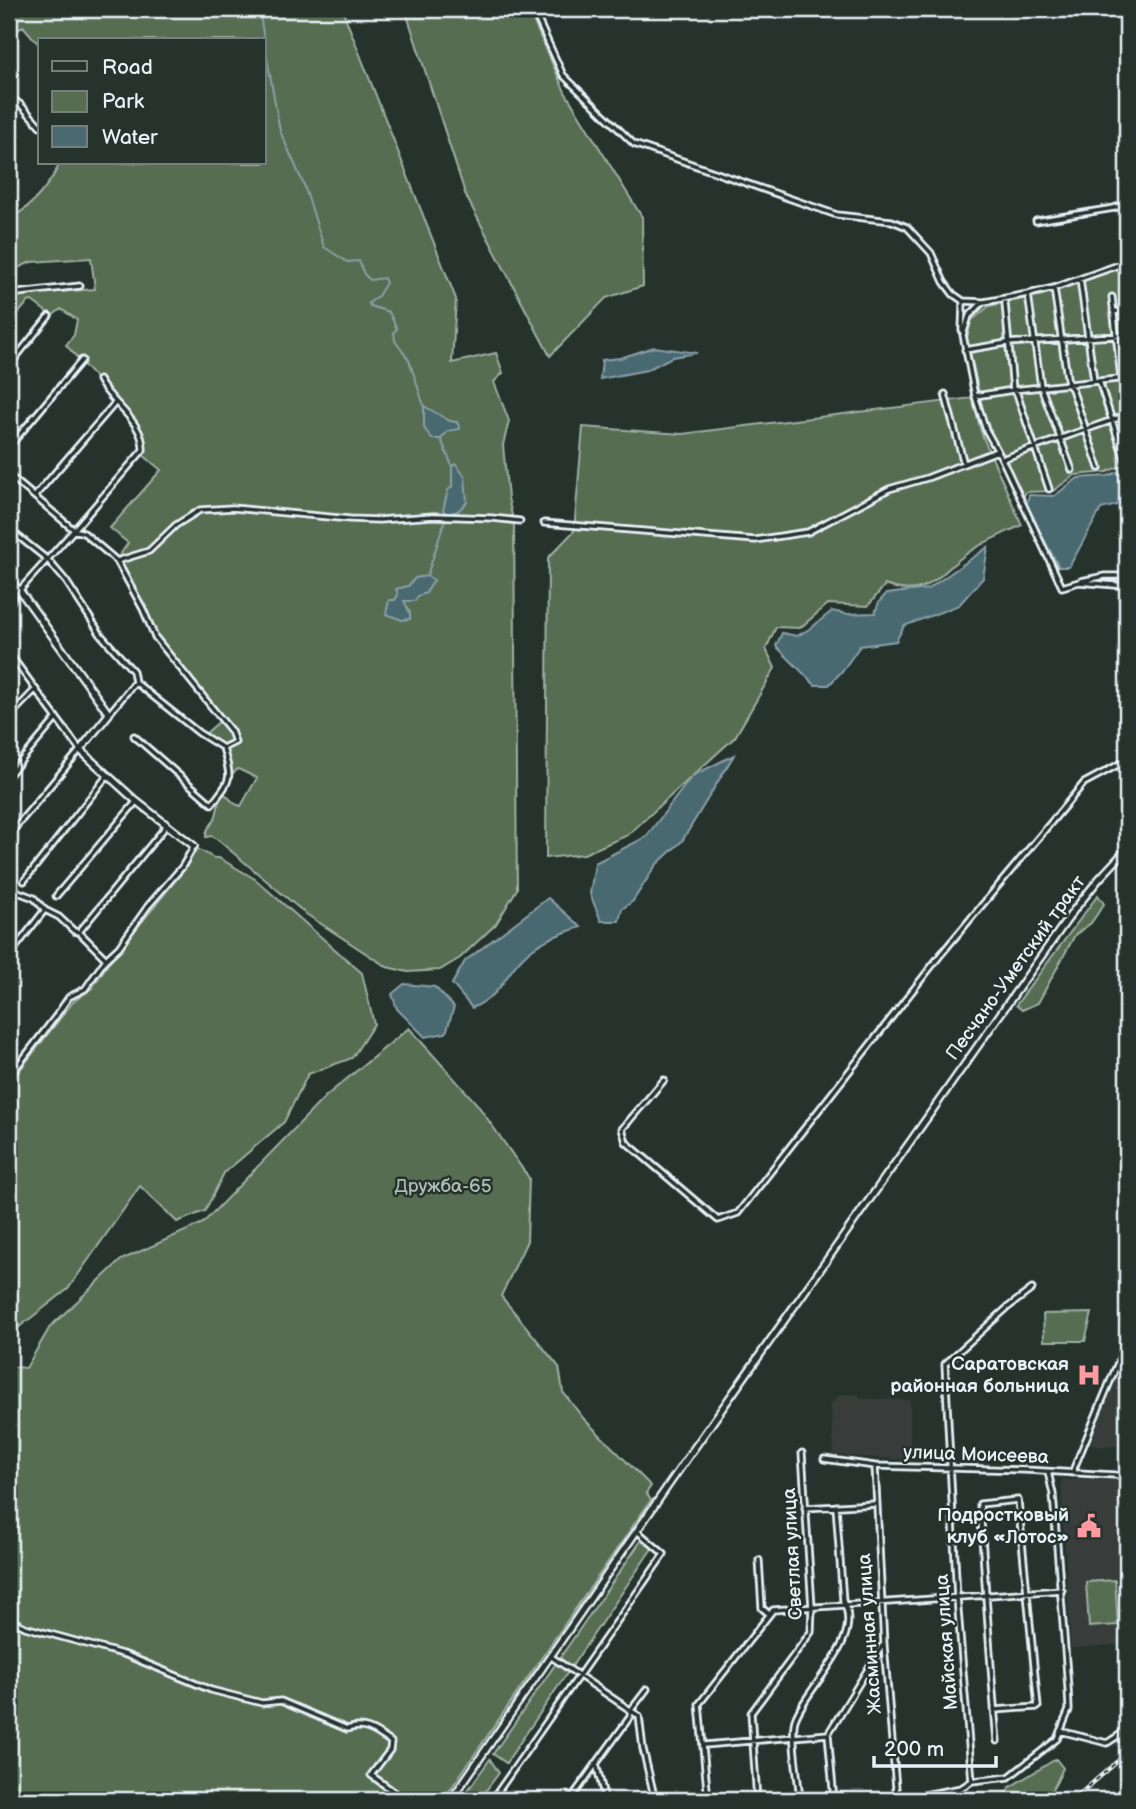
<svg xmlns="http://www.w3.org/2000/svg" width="1136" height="1809" viewBox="0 0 1136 1809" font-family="'Balsamiq Sans',sans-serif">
	<rect width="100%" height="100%" fill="#26332d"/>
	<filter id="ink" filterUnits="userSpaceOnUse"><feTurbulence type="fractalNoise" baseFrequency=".0143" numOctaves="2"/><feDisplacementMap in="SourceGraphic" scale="14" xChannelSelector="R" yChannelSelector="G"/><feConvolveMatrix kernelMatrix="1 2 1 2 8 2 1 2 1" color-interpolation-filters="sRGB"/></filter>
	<g filter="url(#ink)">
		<!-- built -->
		<path fill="#393e3b" d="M1127,1355v91h-31l-6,-3z
			M841,1394l18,1 1,4 50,1v60l-76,-5 -3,-52z
			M1112,1479l15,6v46l-5,10 5,49v54l-56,4 -10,-168z"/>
		<!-- green -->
		<path fill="#566d51" stroke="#9fafa4" stroke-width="2" d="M9,9h333l114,290 -4,64 44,-10 7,20 -9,9 15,39 -6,24 5,53 6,26 3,365 -21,35 -36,34 -20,12 -32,2 -21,-5 -81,-53 -88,-74 -6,-4 -6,1c0,-8 3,-9 7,-15 6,-9 4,-20 10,-30l12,12 6,2 16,-28 -19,-9 -6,5 -7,-25 13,-9 -13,-16 7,11 1,8 -11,4 -18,-12 17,-15 -68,-86 -36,-75 11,-16 -18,-15 51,-58 -18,-15c4,-10 0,-20 -5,-29l-72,-81 8,-10 3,-15 -16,-11 -9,7 -20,-15 -4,1 -19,22v-28l86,-7 -4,-31 -60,4 -22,10v-53c21,-10 41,-34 51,-56h204v-123h-224v6l-17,-20 -14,12z
			M405,9h123l37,83 77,125 1,69 -37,12 -56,58 -84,-160z
			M1127,266v197l-20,9 -32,3 -22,16 -27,1 -5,9 -10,-28 -24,-44 -20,-91 4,-17 18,-15 54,-11z
			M972,398l10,37 40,90c-17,8 -37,16 -53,27 -31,21 -40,49 -84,33l-17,21 -40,-2 -28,24 -24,-1 -10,22 9,19 -40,69 -107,98 -44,19 -38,4 2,-300 26,-27 9,-104 99,7z
			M196,848l18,10h5l36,21 107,94 12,51 -22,34 -44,16 -24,48 -60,51 -19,38 -28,11 -37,-36 -72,103 -59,46v-251l64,-82 19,-14 18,-27 75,-92z
			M1098,895l6,9 -13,19 -16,12 -37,68 -16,7 -6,-5z
			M409,1028l68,76 52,74 -2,63 -26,55 58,71 4,25 21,27 67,67 -5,7 5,7 -208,300h-434v-434l17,2 24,-41 71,-67 82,-37 123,-127z
			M1092,1313l-7,28h-41l-1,-27z
			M643,1538l10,9 -147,216 -13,-9z
			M1115,1580l3,45 -29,2 -3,-45z
			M490,1759l9,14 -20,27h-18z
			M1056,1759l7,9c-17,41 -21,32 -62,32l9,-13z"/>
		<!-- water -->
		<path fill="#4a6971" stroke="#899fa7" stroke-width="2" d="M654,347l43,6 -25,4 -25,13 -47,9 2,-19 18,-2z
			M424,406l26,15 7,1 3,7 -12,2 -7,8h-9l-8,-11z
			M456,464l9,13 2,25 -9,9 -11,3 -4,-4 5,-20 4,-3v-21z
			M1127,468v25l-10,12 -16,4 -32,58h-10l-33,-60 3,-12 25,1 24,-18 30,-2z
			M988,547l-5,31 -24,27 -55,21 -8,15 -36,5 -17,24 -14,15h-14l-39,-39 6,-13 15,3 14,-8 21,-17 14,3 29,-1 4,-11 7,-8 42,-5z
			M427,576l7,4 -8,13 -8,3 -3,5h-11l6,12v6l-8,1 -16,-6 3,-14h6l3,-5 -2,-6 12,-3 7,-8z
			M734,755l-52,86 -26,24 -23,36 -11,8 -3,12h-18l-11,-27 5,-31 51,-26 46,-61z
			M548,898l33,29c-21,7 -43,14 -59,31 -21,22 -19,36 -50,50l-20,-24 13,-23z
			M404,984l31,3 19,20 -8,26 -21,4 -28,-28 -5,-15z"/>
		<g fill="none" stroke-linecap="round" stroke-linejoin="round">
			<!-- stream -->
			<path stroke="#899fa7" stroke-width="2" d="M259,9l5,30
				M264,41l16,90 24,54 20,62 23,15 12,-1 5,13 6,6 14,-2 2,5 -8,13 -9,7 1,3 19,6 8,17 -3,3 1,9 14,19 15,46
				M441,439l11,27
				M427,576l20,-62"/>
			<!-- street casing -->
			<g stroke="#e8f1f8" stroke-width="9">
				<path id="street" d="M533,9l30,66 71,69 203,71 55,6 15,6 24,26 13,29 9,12 10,7 21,1 44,-8 26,-6 73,-26
					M9,96l12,9 19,21
					M9,200l6,5
					M1036,221l78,-13 13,-5
					M1080,279l14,102
					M1054,288l14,96 4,5 27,79
					M9,294l71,-8
					M1028,294l13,93 31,83
					M1112,297l9,81
					M982,303l-13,13 -6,19 12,61 11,34 16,29 60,128 17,-5 48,4
					M1005,303l8,87 4,4 32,95
					M1113,311l14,1
					M962,330l1,-29
					M965,350l42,-7 120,-8
					M9,366l40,-50
					M1099,381l26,79
					M945,394l19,70
					M975,396l38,-6 114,-12
					M9,447l73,-87
					M1002,459l125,-44
					M9,475l65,55 10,3 33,28 26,48 12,28 76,94 4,11 -12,6
					M35,496l80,-93
					M544,523l211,17 46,-7 7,-1 81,-43 38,-11 70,-27
					M9,529l39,31 18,21 35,54 32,36 2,11 64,51 24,15c9,32 9,30 -11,56l-78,-68
					M117,561l32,-10 27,-26 24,-15 33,-2 117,11 29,1 54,-4 59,2 28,3
					M1081,581l24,-5h22
					M9,602l65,-72 69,-80c1,-29 -32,-46 -44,-70
					M9,653l71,97 -71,85
					M109,714l26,-32
					M9,717l25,-26
					M9,775l47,-56
					M9,880l9,12 16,6 11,12 14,7 15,14 5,1 27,27
					M24,881l83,-105
					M56,896l80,-94
					M9,897l9,-5
					M79,932l88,-107
					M9,956l35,-45
					M9,1077l47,-61 13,-19 16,-8 21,-30 13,-12 29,-41 34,-39 12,-21
					M664,1080l-42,49 4,13 92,78 20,-7 204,-260 142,-170 43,-23
					M824,1459l51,7 150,4 90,5 12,3
					M875,1466l9,179 13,155
					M1072,1473l55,-132
					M805,1508l70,-4
					M759,1560l3,48 7,6
					M9,1619l16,8 101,28 85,35 51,13 19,-2 66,28c19,-6 29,3 44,13l-1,8 -19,25 34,25
					M550,1656l89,60 4,33 12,51
					M994,1710l44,-3 -20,-207 -38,4c5,79 10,158 17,237
					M1060,1731l47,12 20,-13
					M705,1745l123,-11
					M596,1763l9,37
					M972,1781l-15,-183 -12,-234 62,-56 25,-19
					M492,1800l172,-246 -27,-23
					M570,1800l60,-83 1,-7 16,-21
					M708,1800l-9,-96 74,-94 289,-20
					M757,1800l-6,-87 60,-81 1,-25 -10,-154
					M800,1800c-1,-17 -10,-66 -5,-80 12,-35 70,-80 48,-119l-7,-95
					M834,1800l-6,-66 54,-88
					M898,1800l63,-12 11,-7 37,-4 48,-38 12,-29 -1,-22 -15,-194 -5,-22"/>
			</g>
			<!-- secondary casing -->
			<g stroke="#e8f1f8" stroke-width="10">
				<path id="secondary" d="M9,580l11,11 89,123 -29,36 56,51 58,45
					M451,1800l232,-336 325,-461 66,-93 25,-31 28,-30"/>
			</g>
			<!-- street -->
			<use href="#street" stroke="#26332d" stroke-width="3.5"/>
			<!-- secondary -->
			<use href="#secondary" stroke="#26332d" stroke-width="5"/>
			<!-- tram -->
			<path stroke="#e8f1f8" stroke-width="2" d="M9,582l8,11 -1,8 -7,12"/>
			<!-- rail casing -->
			<g stroke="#e8f1f8" stroke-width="4.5">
				<path id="rail" d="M1073,1800l54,-47"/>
			</g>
			<!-- rail -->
			<use href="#rail" stroke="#26332d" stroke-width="2" stroke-dasharray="5" stroke-linecap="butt"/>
		</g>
	</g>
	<!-- icons -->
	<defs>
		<g id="hospital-bare" transform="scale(1.89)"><path d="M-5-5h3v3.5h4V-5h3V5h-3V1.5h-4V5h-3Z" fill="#ff9aa2" stroke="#26332d" stroke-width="2.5" paint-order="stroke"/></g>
		<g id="civic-bare" transform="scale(1.89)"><path d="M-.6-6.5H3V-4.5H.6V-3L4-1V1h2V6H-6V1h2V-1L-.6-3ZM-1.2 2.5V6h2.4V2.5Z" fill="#ff9aa2" stroke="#26332d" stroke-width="2.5" paint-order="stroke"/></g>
	</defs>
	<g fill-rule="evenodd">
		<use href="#hospital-bare" x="1089" y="1375"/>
		<use href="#civic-bare" x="1089" y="1526"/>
	</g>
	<g text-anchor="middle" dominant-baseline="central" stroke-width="5" stroke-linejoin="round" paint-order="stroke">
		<!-- street labels -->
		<g font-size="19" fill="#e8f1f8" stroke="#26332d">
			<text transform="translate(1016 968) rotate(-54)">Песчано-Уметский тракт</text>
			<text transform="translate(976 1455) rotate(2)">улица Моисеева</text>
			<text transform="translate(793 1554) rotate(-93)">Светлая улица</text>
			<text transform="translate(870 1634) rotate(-94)">Жасминная улица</text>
			<text transform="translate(947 1642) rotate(-94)">Майская улица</text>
		</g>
		<!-- park labels -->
		<g font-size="19" fill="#aebcb5" stroke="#26332d">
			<text x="443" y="1186">Дружба-65</text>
		</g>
		<!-- poi labels -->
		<g font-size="19" font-weight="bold" fill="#e8f1f8" stroke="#26332d" text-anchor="end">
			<text x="1069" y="1364">Саратовская<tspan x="1069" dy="22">районная больница</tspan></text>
			<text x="1069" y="1515">Подростковый<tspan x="1069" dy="22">клуб «Лотос»</tspan></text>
		</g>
	</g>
	<!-- margin -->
	<rect width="1136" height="1809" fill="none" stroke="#26332d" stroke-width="35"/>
	<rect x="18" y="18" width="1101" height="1774" fill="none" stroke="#e8f1f8" stroke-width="2.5" filter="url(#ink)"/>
	<!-- legend -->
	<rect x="38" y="38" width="228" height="126" fill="#26332d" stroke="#747f7e" stroke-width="2"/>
	<rect x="52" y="61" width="35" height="10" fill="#26332d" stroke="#747f7e" stroke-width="2"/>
	<text x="102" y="74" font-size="21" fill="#e8f1f8">Road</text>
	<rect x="52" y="91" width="35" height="21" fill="#566d51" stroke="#747f7e" stroke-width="2"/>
	<text x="102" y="108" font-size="21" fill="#e8f1f8">Park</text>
	<rect x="52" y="126" width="35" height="21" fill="#4a6971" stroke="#747f7e" stroke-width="2"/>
	<text x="102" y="144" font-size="21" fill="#e8f1f8">Water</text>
	<!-- scale -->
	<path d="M874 1756v10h122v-10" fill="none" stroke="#e8f1f8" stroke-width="3.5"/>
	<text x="884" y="1756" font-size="21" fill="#e8f1f8" stroke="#26332d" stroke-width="5" paint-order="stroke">200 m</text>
</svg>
